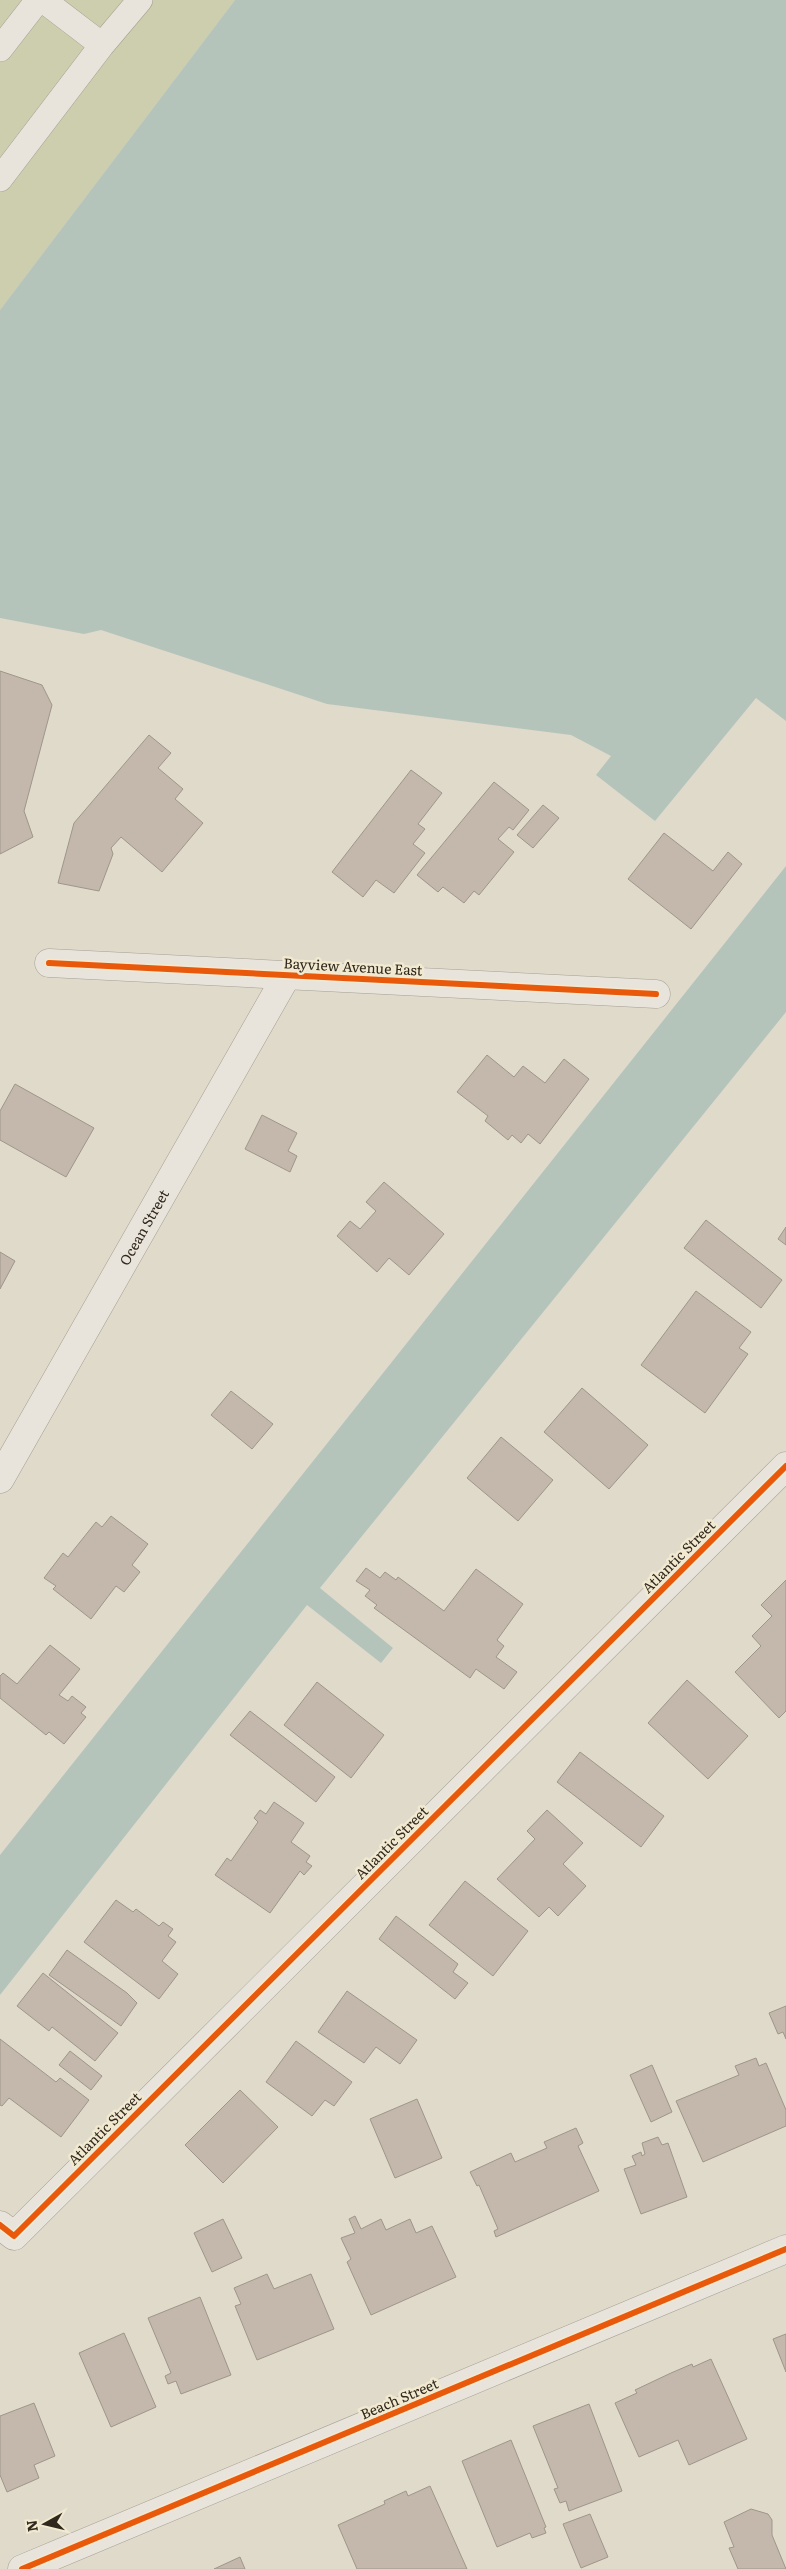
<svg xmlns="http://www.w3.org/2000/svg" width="786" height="2569" viewBox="0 0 786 2569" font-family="Literata,serif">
	<rect width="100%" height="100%" fill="#e0daca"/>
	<!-- green -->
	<path fill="#cdcead" d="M0,0h235l-235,310z"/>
	<!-- water -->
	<path fill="#b5c4bb" d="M235,0h551v721l-30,-23 -101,123 -59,-46 15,-19 -40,-21 -244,-31 -226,-74 -17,4 -84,-16v-308z
		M786,866v146l-466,576 73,60 -12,15 -74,-58 -307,390v-140z"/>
	<!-- building -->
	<path fill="#c3b8ab" stroke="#9f968a" d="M0,671l42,14 10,20 -28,106 9,26 -33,17z
		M149,735l22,18 -13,15 25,21 -8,10 28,24 -41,49 -41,-35 -10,11 2,6 -14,37 -41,-8 16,-60z
		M411,770l31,23 -24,31 7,5 -12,15 12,9 -31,40 -18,-13 -13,17 -31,-25z
		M494,782l35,28 -16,20 -4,-3 -11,12 16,13 -35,43 -5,-4 -10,12 -21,-16 -5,5 -21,-17z
		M543,805l16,13 -26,30 -16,-13z
		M664,833l49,38 15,-19 14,12 -51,65 -63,-50z
		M487,1055l27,22 9,-11 22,17 19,-24 25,20 -49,65 -12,-10 -7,9 -9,-8 -4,5 -23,-19 3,-5 -31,-24z
		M15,1084l79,44 -28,49 -66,-37v-29z
		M262,1115l35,18 -9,18 9,5 -7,16 -45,-23z
		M384,1182l60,52 -35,41 -20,-17 -12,14 -40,-36 13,-15 10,8 16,-18 -10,-9z
		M706,1220l76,60 -21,28 -77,-60z
		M786,1227v18l-8,-6z
		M0,1252l15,9 -15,28z
		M696,1291l55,41 -12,16 9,6 -43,59 -64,-48z
		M582,1388l66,57 -39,44 -65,-57z
		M231,1391l42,33 -21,25 -41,-34z
		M501,1437l52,43 -35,41 -51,-43z
		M111,1516l37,28 -16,21 8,7 -16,20 -8,-6 -25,33 -38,-30 3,-3 -12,-8 19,-25 5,4 28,-35 6,5z
		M366,1568l14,10 5,-6 11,8 2,-3 46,34 32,-42 47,35 -26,36 7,6 -8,11 21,15 -13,17 -28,-20 -6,9 -96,-70 3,-3 -12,-9 5,-6 -14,-9z
		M786,1580v131l-7,7 -44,-46 26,-26 -9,-10 20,-20 -11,-11z
		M50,1645l30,24 -21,26 9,6 4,-5 14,11 -5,6 5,4 -22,27 -15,-12 -3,3 -46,-37v-22l3,-3 14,11z
		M687,1680l61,56 -40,43 -60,-56z
		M317,1682l67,53 -33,43 -67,-53z
		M250,1711l85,66 -19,25 -86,-67z
		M580,1752l84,64 -23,31 -84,-65z
		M274,1802l30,21 -13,19 19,14 -4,6 6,4 -8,9 -4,-4 -30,42 -55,-38 12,-17 4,3 27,-39 -4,-4 6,-8 6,4z
		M547,1810l36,33 -20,21 23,22 -28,30 -9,-9 -10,10 -42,-38 38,-40 -8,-8z
		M465,1881l63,50 -35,45 -64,-51z
		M116,1900l17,12 3,-3 23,17 4,-4 10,7 -5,7 8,6 -14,19 16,13 -19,25 -75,-57z
		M396,1916l62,48 -5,8 15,11 -13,16 -76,-60z
		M67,1950l60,43 10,10 -16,23 -72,-51z
		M43,1973l75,60 -23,28 -43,-34 -3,4 -32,-25z
		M347,1991l70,49 -17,24 -24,-17 -12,16 -46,-31z
		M786,2006v33l-3,-7 -5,2 -9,-21z
		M0,2039l56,43 4,-4 29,22 -28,37 -52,-39 -7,8 -2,-1z
		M296,2041l56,41 -18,24 -9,-6 -13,16 -46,-34z
		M70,2051l32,25 -11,14 -32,-25z
		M756,2058l3,8 7,-3 20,47v16l-83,36 -27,-61 63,-26 -4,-9z
		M652,2065l20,47 -21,10 -21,-47z
		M240,2090l38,37 -55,56 -38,-38z
		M417,2099l25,59 -47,20 -25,-59z
		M576,2128l7,15 -5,3 21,45 -103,46 -2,-6 4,-2 -19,-44 -2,1 -7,-14 41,-19 4,9 32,-14 -3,-6z
		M658,2137l4,8 6,-2 19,54 -46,17 -17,-45 12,-4 -4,-9 9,-4 1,4 3,-2 -3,-11z
		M355,2216l6,13 20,-10 5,11 24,-11 6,14 16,-7 24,51 -85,38 -24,-53 4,-3 -10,-21 14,-5 -6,-14z
		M223,2219l19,39 -30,14 -18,-39z
		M267,2274l7,15 37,-15 23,55 -77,31 -22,-54 6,-2 -7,-16z
		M200,2297l31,78 -50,19 -5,-13 -8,3 -3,-8 6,-3 -23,-55z
		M124,2333l32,74 -45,20 -32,-74z
		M786,2334v38l-13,-33z
		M711,2359l36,80 -58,26 -11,-25 -39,17 -24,-54 22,-10 -2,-3 36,-17 21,-9 1,3z
		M34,2403l21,53 -21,9 5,13 -32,14 -7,-17v-59z
		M589,2404l33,87 -53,20 -3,-10 -6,2 -6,-14 4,-1 -25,-62z
		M511,2440l35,87 -2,1 2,5 -14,5 -2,-5 -33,14 -35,-86z
		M430,2486l37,83h-110l-19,-44 47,-21 -1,-3 22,-10 2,5z
		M751,2509l17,5 4,6v15l14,34h-48l-9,-21 5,-1 -10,-25z
		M590,2514l18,43 -27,11 -18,-44z
		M240,2557l5,12h-31z"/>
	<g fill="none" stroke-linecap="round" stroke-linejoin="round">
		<!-- service casing -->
		<g stroke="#a59f93" stroke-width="26">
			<path id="service" d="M43,0l59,45
				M0,49l38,-49
				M0,179l102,-134 38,-45"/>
		</g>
		<!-- minor casing -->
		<g stroke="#a59f93" stroke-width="29">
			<g id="minor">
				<path d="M49,963l607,31"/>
				<path id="s1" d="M0,1479l287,-504"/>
				<path d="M0,2225l14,11 772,-770"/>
				<path d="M22,2569l764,-320"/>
			</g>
		</g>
		<!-- service -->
		<use href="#service" stroke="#e8e4db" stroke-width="25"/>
		<!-- minor -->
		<use href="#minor" stroke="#e8e4db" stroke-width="28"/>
		<!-- cycleway casing -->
		<g stroke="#f1e9d0" stroke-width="9">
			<path id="cycleway" d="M49,963l607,31
				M0,2225l14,11 772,-770
				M22,2569l764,-320"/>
		</g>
		<!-- cycleway -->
		<use href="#cycleway" stroke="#e8590c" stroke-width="6"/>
	</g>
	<g text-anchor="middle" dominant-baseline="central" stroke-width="5" stroke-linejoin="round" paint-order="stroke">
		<!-- street labels -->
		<g font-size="14" fill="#31281d" stroke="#f1e9d0">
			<text transform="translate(353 966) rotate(3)">Bayview Avenue East</text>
			<text stroke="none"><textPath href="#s1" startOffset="290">Ocean Street</textPath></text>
			<text transform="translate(678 1556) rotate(-45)">Atlantic Street</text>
			<text transform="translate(391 1842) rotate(-45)">Atlantic Street</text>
			<text transform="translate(104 2128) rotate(-45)">Atlantic Street</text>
			<text transform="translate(399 2398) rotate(-23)">Beach Street</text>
		</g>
	</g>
	<!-- north arrow -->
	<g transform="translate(45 2524) rotate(262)" stroke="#f1e9d0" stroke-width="4" paint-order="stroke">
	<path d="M0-4L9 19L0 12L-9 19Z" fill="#31281d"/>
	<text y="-8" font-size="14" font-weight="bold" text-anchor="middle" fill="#31281d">N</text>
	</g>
</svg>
